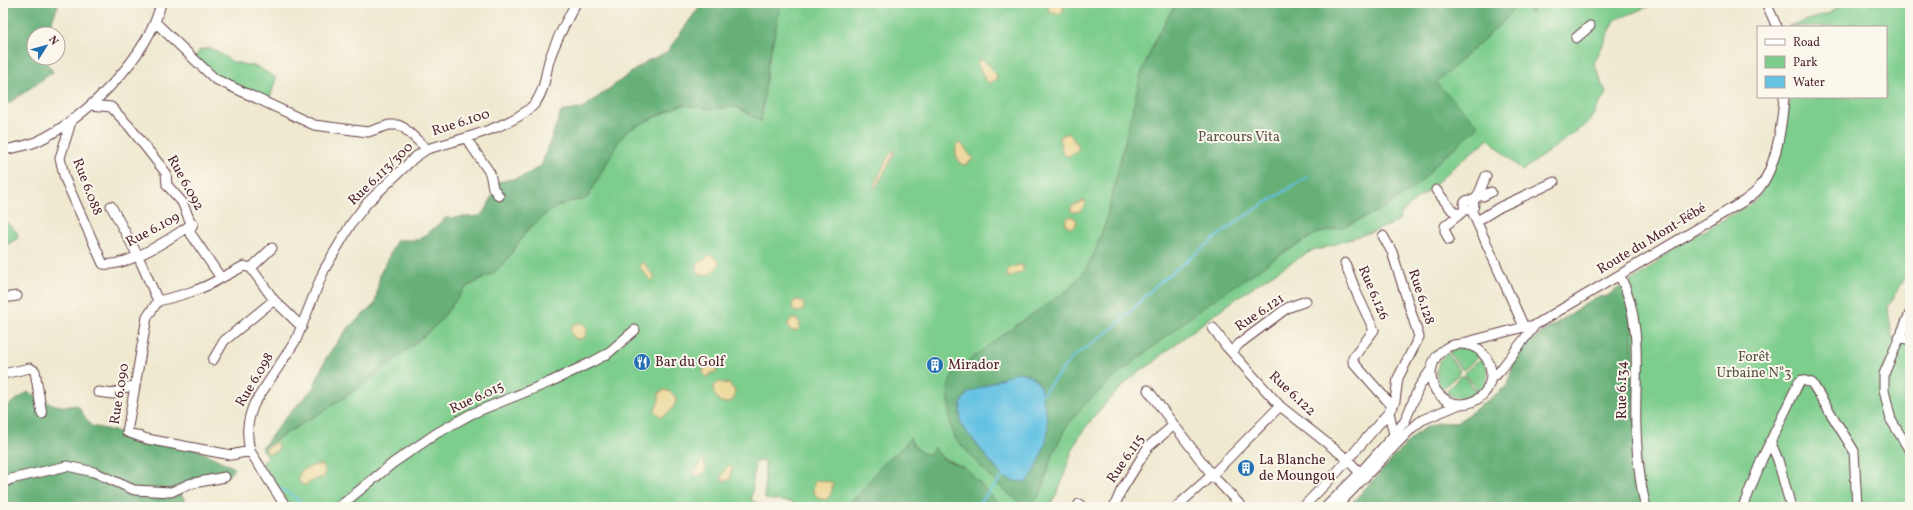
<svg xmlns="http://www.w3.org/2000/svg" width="1913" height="510" viewBox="0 0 1913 510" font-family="Vollkorn,serif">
	<rect width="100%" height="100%" fill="#fbf7ec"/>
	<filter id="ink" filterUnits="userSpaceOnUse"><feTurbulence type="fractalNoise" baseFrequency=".025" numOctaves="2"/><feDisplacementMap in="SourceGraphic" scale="8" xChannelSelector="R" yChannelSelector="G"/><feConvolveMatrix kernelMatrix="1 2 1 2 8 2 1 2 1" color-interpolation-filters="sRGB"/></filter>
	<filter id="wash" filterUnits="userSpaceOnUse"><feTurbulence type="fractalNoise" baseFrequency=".012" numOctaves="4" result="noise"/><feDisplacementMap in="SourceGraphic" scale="16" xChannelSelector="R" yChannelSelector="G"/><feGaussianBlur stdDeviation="0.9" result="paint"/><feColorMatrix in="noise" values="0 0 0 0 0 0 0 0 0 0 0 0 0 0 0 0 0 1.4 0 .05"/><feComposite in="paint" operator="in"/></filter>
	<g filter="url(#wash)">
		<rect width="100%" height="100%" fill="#efe9d0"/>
		<!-- green -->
		<path fill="#7dcd8d" stroke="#64765c" d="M781,3h876l-42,17 -21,43 12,30 -17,29 -67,49 -33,-32c-22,16 -41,33 -60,51 -11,9 -22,16 -30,27l1,2 -9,6 -70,24h-6c-56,30 -106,69 -156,108 -5,8 -14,9 -22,16 -20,17 -41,39 -56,61 -15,22 -16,52 -32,73h-48l-35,-39 -35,-15 -7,1 -10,-8 -10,2 -20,15 -25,32 -17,12h-42l-9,-5 -26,-3v-38l-10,1 -4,38 13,7h-472l-12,-14 -18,-29 6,-7 -6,-9 63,-38 39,-26 61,-49 15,-14 25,-33 28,-15 13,-12 22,-32 19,-16 11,-7 12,-5 13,-1 5,-3 30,-55 10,-12 51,-24 5,-1 28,4 24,-2 25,14 7,-57z
			M1844,3h66v266l-21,36 -1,5 4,27 18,10v160h-562l68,-73 11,-7 11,-4h19l50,-37 8,-27 13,-16 13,-10 54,-35 12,-2 39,-25 27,-23 81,-46 14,-20 20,-70 3,-15h95v-70l-98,-1 42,-13z
			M211,48l22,14 25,5 18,11 -7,24 -55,-25 -20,-19 6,-8z
			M3,219l14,13 1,6 -15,9z
			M1458,348h8l14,7 -15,14h-4l-12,-17z
			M1447,353l12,17v4l-17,15c-8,-11 -7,-28 5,-36z
			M1482,358c9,11 6,25 -3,35l-14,-18 1,-4z
			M1461,376h3l13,18c-11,8 -22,5 -32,-2z"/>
		<!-- forest -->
		<path fill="#66b078" stroke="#586852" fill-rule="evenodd" d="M3,3h56l-12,31h-13v24h9l10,14 -45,32 -5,-4z
			M702,3h79l-13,61 -7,57 -25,-14 -24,2 -28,-4 -5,1 -51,24 -10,12 -30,55 -5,3 -13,1 -12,5 -11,7 -19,16 -22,32 -13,12 -28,15 -25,33 -15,14 -61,49 -39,26 -63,38 19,-25 32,-35 14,-32 21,-28 27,-24 5,-30 17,-34h22l27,-22 34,-2 7,-8 11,-26 24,-5 19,-11 20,-54 22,-4 64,-47 19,-8z
			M1176,3h359l-4,11 -7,-10c-9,1 -15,11 -20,17l-68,62 43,43 -43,38 -11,14 -17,14 -19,13 -25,13 -21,9 -27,7 -39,23 -76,52 -85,67 -31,28 -20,25 -13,27 -11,37 -8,10 -8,2 -15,-10 -16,-14 -39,-43 -5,-15 -2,-35 4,-13 11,-10 42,-32 64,-44 14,-16 10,-17 12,-32 36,-150 16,-38zM1025,373l12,7 3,6 8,41 -35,54 -10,-4 -42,-52 -1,-14 2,-10c22,-16 35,-24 63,-28z
			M1624,284l6,12 6,132 10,79h-298l68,-73 11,-7 11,-4h19l50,-37 8,-27 13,-16 55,-37 12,-8 12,-2z
			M28,392c19,10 27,17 49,13l14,21 101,21 43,21 -7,8 -29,6 -19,10 9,15h-186v-93l4,-8z
			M910,438l4,8 10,8 7,-1 3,-6 9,12 23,9 35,39h-159c19,-8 26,-26 39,-41 9,-10 21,-15 29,-28z"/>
		<!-- sand -->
		<path fill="#eeda9e" stroke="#9c7c64" d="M1051,3h12v9l-6,2 -7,-2 -2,-4z
			M980,59l8,5 9,12v3l-7,4 -4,-2 -9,-18z
			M1067,133l3,1 9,14 -4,5 -7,3 -5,-2 -3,-13 1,-5z
			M961,143l12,16 -8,6 -4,-1c-4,-7 -8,-12 -3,-20z
			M894,150l-1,6 -17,31 -2,-1 14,-29z
			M1085,200v6c-3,4 -9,8 -14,5v-4z
			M1065.5 222a5.5 5.5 0 1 1 11 0a5.5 5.5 0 1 1-11 0Z
			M711,255l8,6v4l-9,9 -8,1 -5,-5v-6z
			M643,262l12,16 -4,3 -12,-15z
			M1019,265l4,1v5l-13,6 -3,-1 1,-7z
			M792 306a6 6 0 1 1 12 0a6 6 0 1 1-12 0Z
			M788 325a6 6 0 1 1 12 0a6 6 0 1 1-12 0Z
			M571 331a8 8 0 1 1 16 0a8 8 0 1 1-16 0Z
			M710,363l6,6 1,3 -7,1 -2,4h-2l-3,-3 1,-8z
			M719,382l10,2 6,7 -1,8 -6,4 -8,-1 -6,-8 -1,-7z
			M664,390l6,2 6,6c0,9 -8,16 -15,19l-6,-6 4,-10v-8z
			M275,443l3,1v6l-9,4 -4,-5z
			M702,460l2,1 2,9 -5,5h-6l-1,-2z
			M315,465h7l3,5 -1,7 -11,3 -7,5 -5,-1 -3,-6 3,-7z
			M727,466l5,1 -2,13 -6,1 -2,-1v-5z
			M817,480l13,2 3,2 -2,10 -5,6 -8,-2 -5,-7 1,-8z"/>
		<!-- water -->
		<path fill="#65c2e3" stroke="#587087" d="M1017,372c10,1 18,5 23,14 2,13 7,26 8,40 1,12 -12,49 -22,56l-13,-1 -10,-4 -42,-52 -1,-14 2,-10 6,-8z"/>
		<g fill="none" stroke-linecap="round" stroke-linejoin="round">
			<!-- stream -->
			<path stroke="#65c2e3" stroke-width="2" d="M1040,397l31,-38 46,-34 38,-39 82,-65 72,-45
				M278,487l18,11 8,9
				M967,507l13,-5 23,-26
				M1315,507l2,-1"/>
		</g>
	</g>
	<g filter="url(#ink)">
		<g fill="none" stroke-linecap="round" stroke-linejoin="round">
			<!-- minor casing -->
			<g stroke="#633d44" stroke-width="11">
				<path id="minor" d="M1766,3l11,24
					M155,22l60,57 99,46 54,7 21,-7h9l6,3 23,21c29,-8 92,-24 109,-47 9,-13 9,-26 13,-41 6,-20 17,-39 27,-58
					M1576,38l14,-12
					M91,105l20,2 18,19 37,47 1,12 15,17 8,19 3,3 -4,7 32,47c-19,12 -42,18 -63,23
					M72,119l-12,39 5,21 38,85c23,4 70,-27 89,-40
					M466,138l24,35 3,15 6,8
					M3,150c12,-2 24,-4 35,-9 48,-23 111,-85 123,-138
					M1436,190l16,20 7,5
					M1478,196h5l8,-4
					M1464 205a5 5 0 1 1 10 0a5 5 0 1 1-10 0Z
					M1473,201l5,-5 8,-20
					M111,206l27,50 20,45 -11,16 -20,115 20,7 84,16 19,-4 36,56
					M1471,209l53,118
					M1477,221l23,-14 54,-25
					M1383,236l9,16 27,85 -21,41 -3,23 -6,11 5,23
					M1449,240l-4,-9v-5l21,-17
					M1345,263l12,31 17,36 -21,28v4l40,45
					M251,268l21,-20
					M1620,276c24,46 14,102 16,153 1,26 3,52 10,78
					M221,278l23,-12 7,2 23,32 28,27
					M3,298l14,-2
					M1910,313l-26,61v16l7,30 19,31
					M1213,328l13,18 54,60 67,53 13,14
					M1898,337l12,3
					M1463,343l65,-17
					M1431 374a30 30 0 1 1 60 0a30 30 0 1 1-60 0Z
					M1233,351l6,-7 48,-36 19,-7
					M213,360l11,-19 50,-41
					M3,374l27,-6 5,3 7,43
					M1491,378l8,-6 36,-47 209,-124c5,-4 12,-8 16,-14 17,-22 22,-63 24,-90
					M1148,390l26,35
					M98,392l15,2 10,-6 11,-2
					M1770,441l8,19 13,47
					M250,451c-4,-18 -3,-30 4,-47l42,-64 28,-70 27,-46 16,-21 47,-45 13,-9
					M3,483l8,-4 56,-13 27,6 40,18 37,2 18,-8 36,-7
					M1079,504l3,3
					M339,507l54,-44 44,-30 34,-19 79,-32 42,-20 15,-8 28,-24
					M1114,507l7,-16 27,-44 26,-22 38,50 68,-69
					M1176,507l36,-32 30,32
					M1303,507l35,-36 51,-59
					M1326,507l34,-34 34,-38 11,-14 14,-34 13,-19
					M1336,507l76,-79 10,-8 38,-16
					M1743,507l19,-48 37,-77 3,-2 10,3 42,68 3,56"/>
			</g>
			<!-- minor -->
			<use href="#minor" stroke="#fff" stroke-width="9"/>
		</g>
	</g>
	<!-- icons -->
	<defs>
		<g id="restaurant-disc" transform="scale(0.9)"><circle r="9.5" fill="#1f6fb2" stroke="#fbf7ec"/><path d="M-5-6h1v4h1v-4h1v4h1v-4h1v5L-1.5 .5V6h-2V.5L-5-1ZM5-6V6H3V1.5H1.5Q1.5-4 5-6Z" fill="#fff"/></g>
		<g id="building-disc" transform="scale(0.9)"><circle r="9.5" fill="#1f6fb2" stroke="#fbf7ec"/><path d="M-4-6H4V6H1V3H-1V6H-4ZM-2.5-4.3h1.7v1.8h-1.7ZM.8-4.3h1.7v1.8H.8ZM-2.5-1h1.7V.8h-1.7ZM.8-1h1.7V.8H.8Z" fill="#fff"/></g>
	</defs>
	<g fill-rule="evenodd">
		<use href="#restaurant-disc" x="642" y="362"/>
		<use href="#building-disc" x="935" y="365"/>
		<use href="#building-disc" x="1246" y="468"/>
	</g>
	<g text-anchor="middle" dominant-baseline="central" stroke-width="4" stroke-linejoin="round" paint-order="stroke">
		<!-- street labels -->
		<g font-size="14" fill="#4a1f2b" stroke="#fbf7ec">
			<text transform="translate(461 123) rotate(-18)">Rue 6.100</text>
			<text transform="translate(381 174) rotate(-44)">Rue 6.113/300</text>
			<text transform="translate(185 183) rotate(61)">Rue 6.092</text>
			<text transform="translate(87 187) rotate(69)">Rue 6.088</text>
			<text transform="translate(153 230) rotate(-28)">Rue 6.109</text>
			<text transform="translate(1652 239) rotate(-31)">Route du Mont-Fébé</text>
			<text transform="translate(1373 293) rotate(67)">Rue 6.126</text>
			<text transform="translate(1421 297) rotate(72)">Rue 6.128</text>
			<text transform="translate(1260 313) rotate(-34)">Rue 6.121</text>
			<text transform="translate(255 380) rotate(-59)">Rue 6.098</text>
			<text transform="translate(1622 390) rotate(-90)">Rue 6.134</text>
			<text transform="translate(120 394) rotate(-81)">Rue 6.090</text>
			<text transform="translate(1292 394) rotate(43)">Rue 6.122</text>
			<text transform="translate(477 398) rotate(-25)">Rue 6.015</text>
			<text transform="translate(1126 459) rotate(-56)">Rue 6.115</text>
		</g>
		<!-- park labels -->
		<g font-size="14" fill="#595348" stroke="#fbf7ec">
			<text x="1239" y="137">Parcours Vita</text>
			<text x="1754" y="357">Forêt<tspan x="1754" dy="16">Urbaine N°3</tspan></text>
		</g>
		<!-- poi labels -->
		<g font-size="14" fill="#4a1f2b" stroke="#fbf7ec" text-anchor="start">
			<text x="655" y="362">Bar du Golf</text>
			<text x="948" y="365">Mirador</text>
			<text x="1259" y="460">La Blanche<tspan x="1259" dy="16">de Moungou</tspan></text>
		</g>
	</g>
	<!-- margin -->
	<rect width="1913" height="510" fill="none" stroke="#fbf7ec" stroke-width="16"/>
	<!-- legend -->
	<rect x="1757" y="26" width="130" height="72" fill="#fbf7ec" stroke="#b4a19f"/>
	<rect x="1765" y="39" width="20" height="6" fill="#ffffff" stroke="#b4a19f"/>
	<text x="1793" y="46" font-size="12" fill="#4a1f2b">Road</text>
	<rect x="1765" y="56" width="20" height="12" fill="#7dcd8d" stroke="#b4a19f"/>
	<text x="1793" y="66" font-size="12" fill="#4a1f2b">Park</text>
	<rect x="1765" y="76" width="20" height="12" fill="#65c2e3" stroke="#b4a19f"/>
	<text x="1793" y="86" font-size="12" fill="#4a1f2b">Water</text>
	<!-- north arrow -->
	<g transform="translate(46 46) rotate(53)"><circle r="19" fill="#fbf7ec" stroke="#b4a19f"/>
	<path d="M0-3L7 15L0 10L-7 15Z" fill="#1f6fb2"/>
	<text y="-6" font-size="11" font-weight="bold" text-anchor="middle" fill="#4a1f2b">N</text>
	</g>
</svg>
